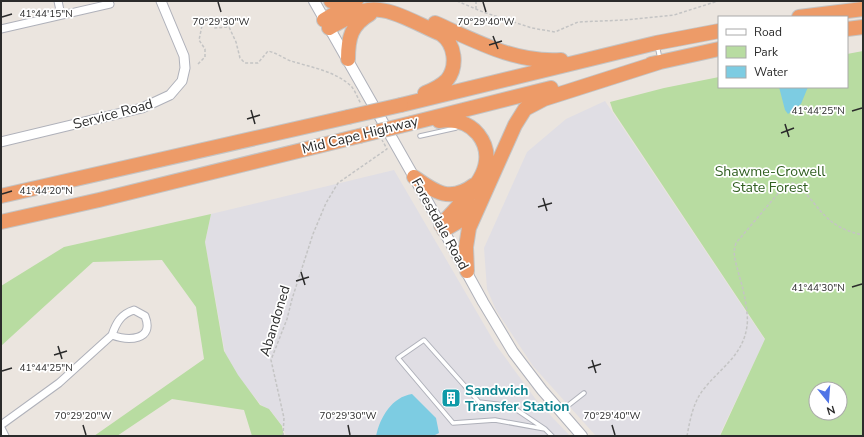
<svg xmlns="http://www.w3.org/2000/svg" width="864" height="437" viewBox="0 0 864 437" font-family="'Nunito Sans',sans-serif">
	<rect width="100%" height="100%" fill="#ebe5df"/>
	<!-- industrial -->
	<path fill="#e0dee4" d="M605,101l160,239 -46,96h-123l-63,-70 -37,-56 -9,-21 -3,-41 43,-96 39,-33z
		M394,170l102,175 41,56 33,35h-284l-3,-9 -13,-17 -9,-5 -24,-30 -12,-22 -20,-111 6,-28z"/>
	<!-- green -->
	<path fill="#b8dca1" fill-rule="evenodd" d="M863,51v385h-143l45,-97 -152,-228 -3,-9 54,-14 55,-11v10h128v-33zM816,389h24v24h-24z
		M211,214l-6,28 19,109 14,24 22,30 9,4 13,17 2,10h-32l-8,-26 -72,-11 -55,37h-23l110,-77 -8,-52 -34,-47 -69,2 -92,84v-60l63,-39z"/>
	<!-- water -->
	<path fill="#7dcce2" d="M779,87h29l-7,17 -13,10 -3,-4z
		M412,394l24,24 3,15 -6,3h-57c4,-19 16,-39 36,-42z"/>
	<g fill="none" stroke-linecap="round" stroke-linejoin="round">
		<!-- service casing -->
		<g stroke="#afb1ba" stroke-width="5.5">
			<path id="service" d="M657,45l3,14
				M420,136l36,-8
				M561,411l23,-18
				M545,429l-50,-9 -42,3 -55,-65 26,-18 55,62 32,4 34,23 7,7"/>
		</g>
		<!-- minor casing -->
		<g stroke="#afb1ba" stroke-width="9">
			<path id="minor" d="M58,1l3,14
				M1,29l109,-25
				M134,310l11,6c10,25 -17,25 -33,19 4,-12 9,-21 22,-25z
				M1,425l58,-42 53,-48
				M1,428l4,8"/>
		</g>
		<!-- tertiary casing -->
		<g stroke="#afb1ba" stroke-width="11">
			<path id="tertiary" d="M1,142l141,-34 28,-13 12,-14 3,-13 -1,-12 -23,-55"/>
		</g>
		<!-- secondary casing -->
		<g stroke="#afb1ba" stroke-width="12">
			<path id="secondary" d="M314,1l100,176 69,125 30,50 29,38 40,46"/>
		</g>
		<!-- motorway casing -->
		<g stroke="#c4c4c4" stroke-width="16">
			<path id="motorway" d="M331,1h21
				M799,17l64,-8
				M324,20l32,-19
				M435,23c41,18 79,40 126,37
				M329,28c11,-6 22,-13 34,-17 25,-7 55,14 78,23 14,10 17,32 6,46 -6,6 -14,10 -22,13
				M847,29l16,-2
				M348,59c0,-21 3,-34 22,-45
				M651,64l68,-15
				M401,105l255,-62 63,-12
				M439,121c14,-2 29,1 39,13 27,34 -17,67 -37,91
				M412,123l139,-35
				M414,177c21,15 36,26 60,8
				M1,196l347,-79
				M1,222l98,-22 260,-64
				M444,230l22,-13 10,-11
				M467,271l-1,-24 3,-19 46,-103 10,-16 19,-10 116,-37"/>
		</g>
		<!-- path -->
		<path stroke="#c4c4c4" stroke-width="1.5" stroke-dasharray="3 2" stroke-linecap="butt" d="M457,1l26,11 49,16 23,4 23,-10 47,-2 49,-5 44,-14
			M476,9v-8
			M198,64l7,-7v-8l-6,-9 4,-19 8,-1 3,8 15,-1 7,15 4,16 5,5h13l10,-12c9,2 15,7 23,10 19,6 44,10 60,25 4,4 7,13 10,18
			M283,436l1,-18 -13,-58 16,-41 5,-20 21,-65 13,-31 12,-20 49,-34 -5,-9
			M687,436c3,-16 6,-33 16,-46 17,-22 40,-34 44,-64 2,-12 -4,-39 -8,-51 -3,-13 -7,-20 -3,-32l45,-53 11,-7 7,3c24,25 27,41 64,49"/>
		<!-- service -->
		<use href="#service" stroke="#fff" stroke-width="3.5"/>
		<!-- minor -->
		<use href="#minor" stroke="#fff" stroke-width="7"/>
		<!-- tertiary -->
		<use href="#tertiary" stroke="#fff" stroke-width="9"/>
		<!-- secondary -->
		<use href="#secondary" stroke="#fff" stroke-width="10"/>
		<!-- motorway -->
		<use href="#motorway" stroke="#ed9b68" stroke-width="14"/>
		<!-- motorway-bridge casing -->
		<g stroke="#c4c4c4" stroke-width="16" stroke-linecap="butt">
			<path id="motorway-bridge" d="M348,117l53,-12
				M359,136l53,-13"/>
		</g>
		<!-- motorway-bridge -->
		<use href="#motorway-bridge" stroke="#ed9b68" stroke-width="14"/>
	</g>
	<!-- ticks -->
	<path fill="none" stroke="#2b2b2b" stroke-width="1.5" d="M218,2l3,10M483,2l3,10M2,17l10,-3M493,36l5,13M489,45l13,-4M251,110l4,14M852,111l10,-3M247,119l13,-4M785,124l4,13M781,133l13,-5M2,194l10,-3M543,198l4,13M538,207l14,-4M301,272l4,13M296,281l13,-4M852,287l10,-3M58,346l4,13M54,355l13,-4M592,360l4,13M588,368l13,-4M2,371l10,-3M83,425l3,10M348,425l2,10M612,425l3,10"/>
	<!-- icons -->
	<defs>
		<g id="building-square" transform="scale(1)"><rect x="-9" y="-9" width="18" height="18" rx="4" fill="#0f9aa8" stroke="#fff"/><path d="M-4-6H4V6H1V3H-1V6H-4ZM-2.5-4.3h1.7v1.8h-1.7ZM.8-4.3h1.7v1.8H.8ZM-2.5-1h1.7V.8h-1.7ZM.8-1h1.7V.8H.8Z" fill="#fff"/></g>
	</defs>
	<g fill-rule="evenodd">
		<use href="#building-square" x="451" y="398"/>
	</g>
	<g text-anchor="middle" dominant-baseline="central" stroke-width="3.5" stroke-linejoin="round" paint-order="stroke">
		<!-- street labels -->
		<g font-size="14" fill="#2b2b2b" stroke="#fff">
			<text transform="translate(113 114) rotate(-15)">Service Road</text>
			<text transform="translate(360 135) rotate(-14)">Mid Cape Highway</text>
			<text transform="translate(440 224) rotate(61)">Forestdale Road</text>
			<text transform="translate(275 321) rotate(-73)">Abandoned</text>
		</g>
		<!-- park labels -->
		<g font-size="14" fill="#326022" stroke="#fff">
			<text x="770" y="171">Shawme-Crowell<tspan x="770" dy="16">State Forest</tspan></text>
		</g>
		<!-- culture labels -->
		<g font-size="14" font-weight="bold" fill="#0d838f" stroke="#fff" text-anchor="start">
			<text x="465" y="390">Sandwich<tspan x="465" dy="16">Transfer Station</tspan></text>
		</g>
	</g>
	<g font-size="10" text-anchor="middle" fill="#2b2b2b" stroke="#fff" stroke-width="3.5" stroke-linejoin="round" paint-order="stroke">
		<text x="46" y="17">41°44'15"N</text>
		<text x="221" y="25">70°29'30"W</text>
		<text x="486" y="25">70°29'40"W</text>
		<text x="818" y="114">41°44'25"N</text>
		<text x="46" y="194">41°44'20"N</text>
		<text x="818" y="291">41°44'30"N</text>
		<text x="46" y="371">41°44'25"N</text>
		<text x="83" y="419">70°29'20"W</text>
		<text x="348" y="419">70°29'30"W</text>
		<text x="612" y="419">70°29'40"W</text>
	</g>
	<!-- border -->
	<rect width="864" height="437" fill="none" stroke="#2b2b2b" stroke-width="4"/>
	<!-- legend -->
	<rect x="718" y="16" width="130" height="72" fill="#ffffff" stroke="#aaaaaa"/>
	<rect x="726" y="29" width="20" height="6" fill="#ffffff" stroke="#aaaaaa"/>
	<text x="754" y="36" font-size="12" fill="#2b2b2b">Road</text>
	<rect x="726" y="46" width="20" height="12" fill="#b8dca1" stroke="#aaaaaa"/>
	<text x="754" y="56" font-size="12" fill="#2b2b2b">Park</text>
	<rect x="726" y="66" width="20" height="12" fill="#7dcce2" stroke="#aaaaaa"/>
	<text x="754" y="76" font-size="12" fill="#2b2b2b">Water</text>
	<!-- north arrow -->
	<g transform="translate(828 401) rotate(163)"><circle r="19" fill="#ffffff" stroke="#aaaaaa"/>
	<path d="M0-3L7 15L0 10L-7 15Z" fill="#5074e6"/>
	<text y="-6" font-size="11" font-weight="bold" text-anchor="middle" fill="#2b2b2b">N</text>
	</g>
</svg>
